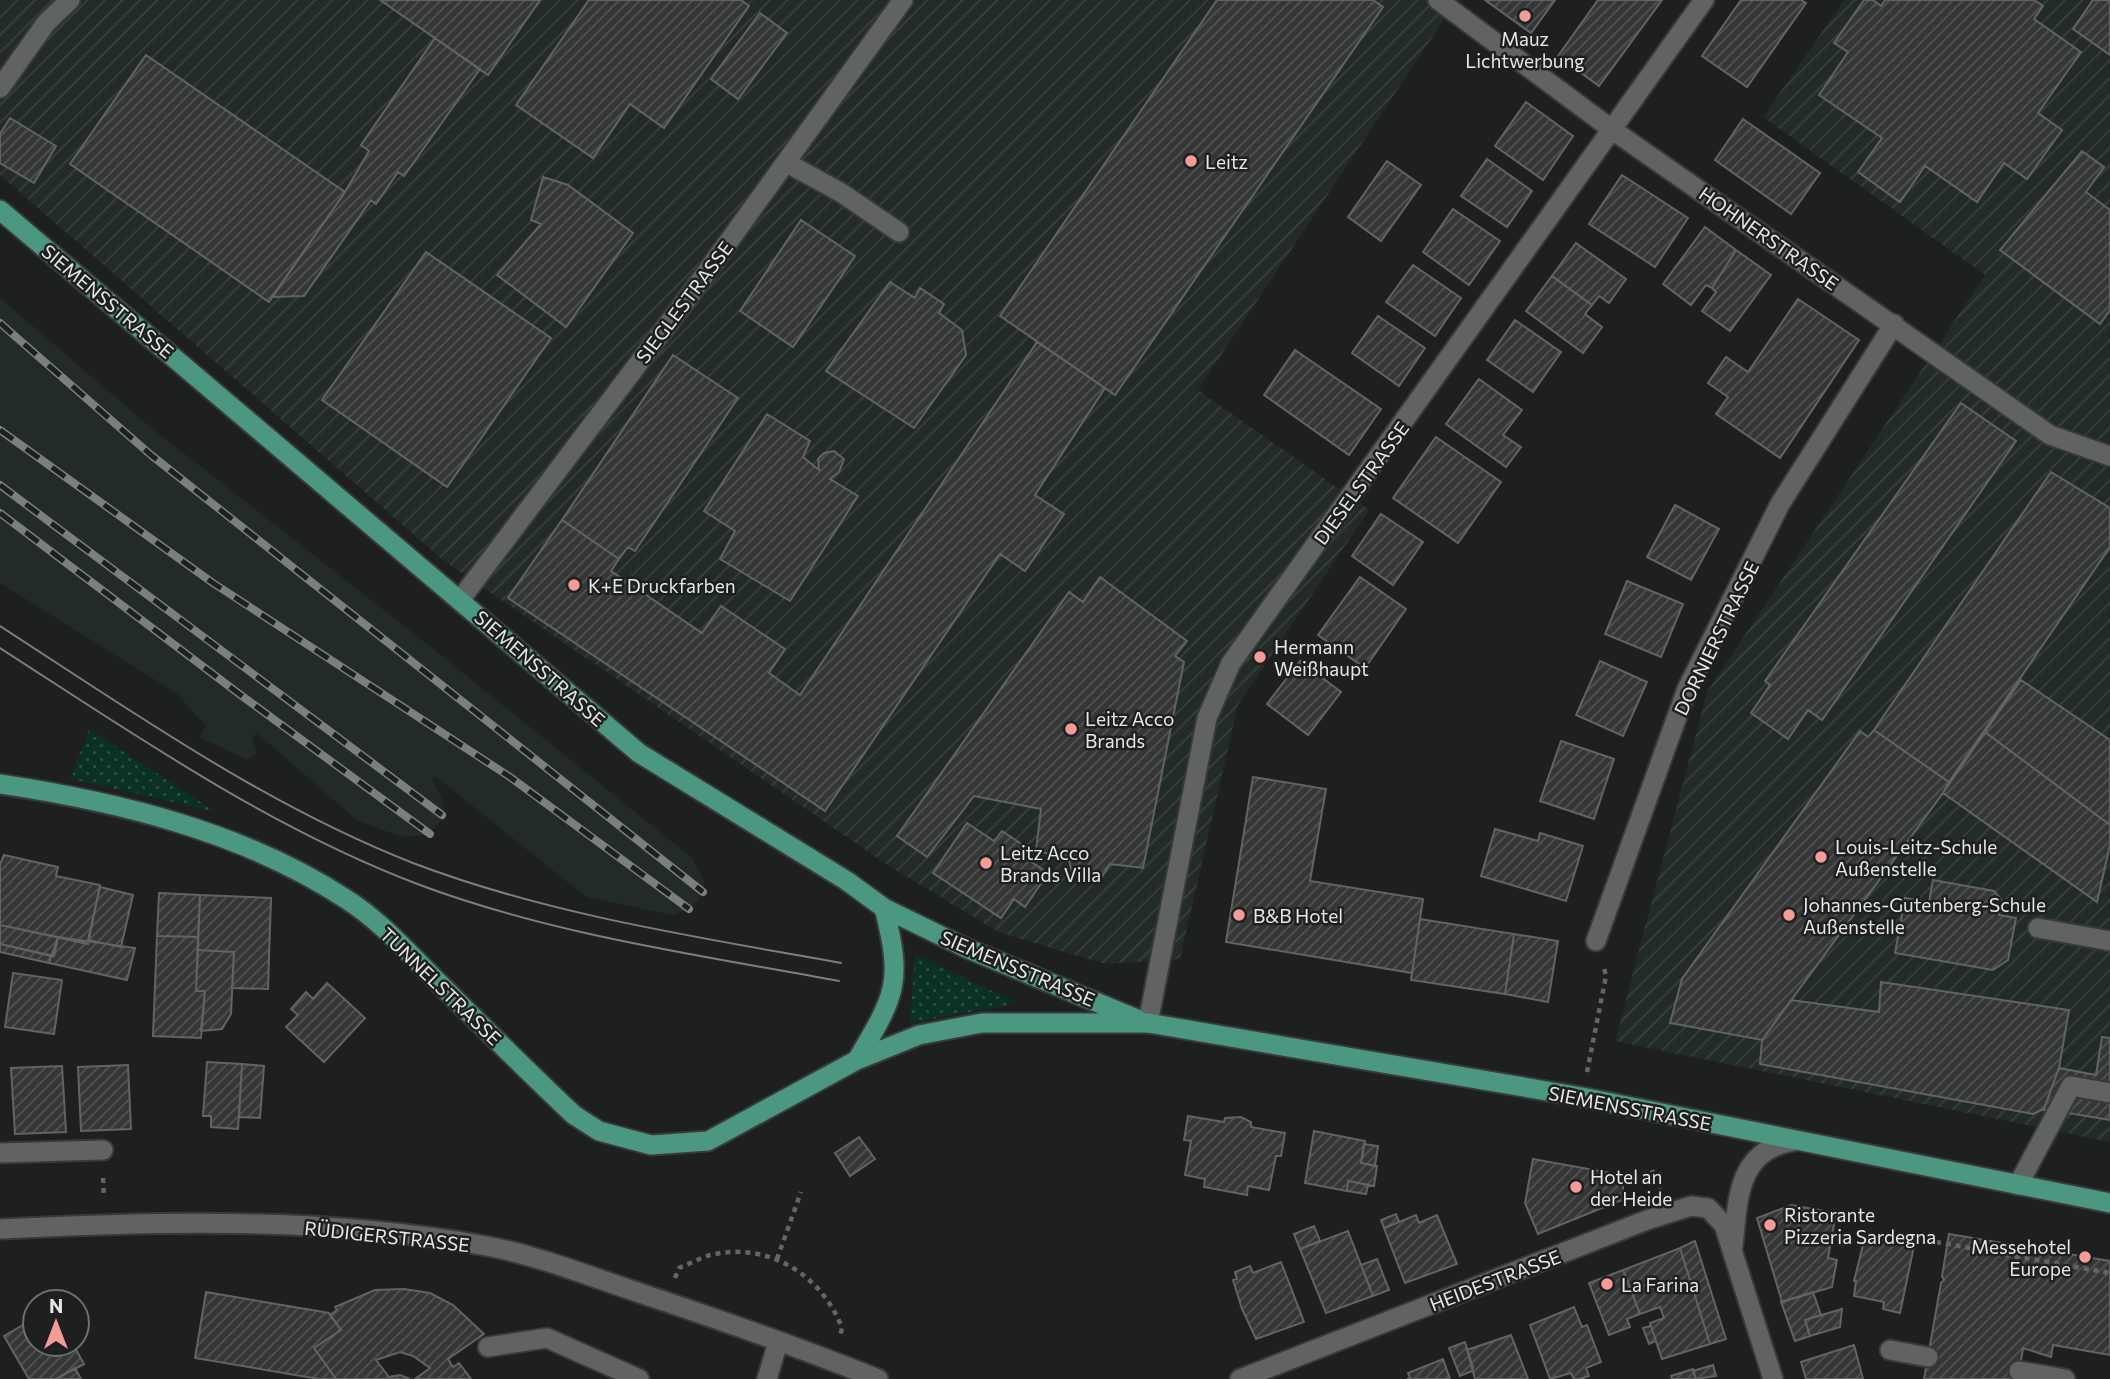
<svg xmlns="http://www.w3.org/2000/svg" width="2110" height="1379" viewBox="0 0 2110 1379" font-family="Commissioner,sans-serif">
	<defs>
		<pattern id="industrial-furrows" width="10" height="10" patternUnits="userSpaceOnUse" patternTransform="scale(1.75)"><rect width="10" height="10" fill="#222b27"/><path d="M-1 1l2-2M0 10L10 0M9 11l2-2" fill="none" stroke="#37403c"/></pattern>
		<pattern id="grass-dots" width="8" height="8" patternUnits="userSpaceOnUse" patternTransform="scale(1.75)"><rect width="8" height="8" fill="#0b3126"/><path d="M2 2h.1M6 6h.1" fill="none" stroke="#2f4f46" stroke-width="1.8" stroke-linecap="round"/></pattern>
		<pattern id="building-hatch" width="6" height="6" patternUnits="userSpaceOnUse" patternTransform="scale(1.75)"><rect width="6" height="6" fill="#343736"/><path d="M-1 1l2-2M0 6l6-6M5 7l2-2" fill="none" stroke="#515453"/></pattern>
	</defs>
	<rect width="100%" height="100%" fill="#1d201f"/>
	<!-- built -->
	<path fill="#222b27" d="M0,298l149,128 277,217 266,215 11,20 1,8 -6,15 -11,9 -14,5 -87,-18 -151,-121 -3,4 8,14 4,15 -4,13 -13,13 -25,2 -44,-16 -100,-87 -6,2 5,17 -9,7 -49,-23 7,-11 -30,-33 -176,-110z"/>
	<!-- industrial -->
	<path fill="url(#industrial-furrows)" d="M0,0h1457l-259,390 171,120 -131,195 -58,254 -75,5 -107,-32 -109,-66 -446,-306 -443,-385z
		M1844,0h266v1142l-495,-101 92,-349 278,-417 -222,-158z"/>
	<!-- grass -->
	<path fill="url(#grass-dots)" d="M89,729l127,83 -145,-33z
		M915,955l103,48 -108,20z"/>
	<!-- building -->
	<path fill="url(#building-hatch)" stroke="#616462" stroke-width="2" d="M380,0h160l-52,75z
		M589,0h152l8,6 -85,122 -34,-24 -37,54 -77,-53z
		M1217,0h156l10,7 -268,388 -115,-79z
		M1485,0h70l-24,33z
		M1598,0h64l-63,86 -41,-30z
		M1741,0h60l5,3 -59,84 -45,-31z
		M1864,0h9l8,6 4,-6h149l9,6 -9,13 47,33 -43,61 24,17 -35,49 -23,-16 -27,39 -52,-36 -25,36 -42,-30 24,-34 -63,-43 29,-43 -14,-9z
		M2093,0h17v55l-37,-26z
		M760,13l27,20 -49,66 -27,-20z
		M435,38l45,31 -76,107 -6,-4 -22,32 -5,-4 -67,96 -32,1 73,-105 24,-41 -8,-6z
		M146,55l199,137 -76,110 -199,-138z
		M1526,102l47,34 -30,44 -48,-34z
		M10,118l46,28 -22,37 -34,-20v-29z
		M1743,119l77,54 -29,41 -76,-54z
		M2082,151l22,16 -18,25 24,18v100l-10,14 -100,-74z
		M1487,159l45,32 -25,36 -46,-31z
		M1387,161l34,24 -40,56 -33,-24z
		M1622,175l66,43 -33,49 -66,-43z
		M543,177l25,8 65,48 -67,94 -69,-52 44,-51 -10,-4z
		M1453,209l47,32 -31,44 -46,-33z
		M801,220l54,36 -62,91 -53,-36z
		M1705,227l31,23 -24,38 -6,-3 -15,20 -28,-21z
		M1576,243l50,36 -17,24 -10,-7 -7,9 -40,-29z
		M1736,250l35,25 -41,56 -28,-20 14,-19 -4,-4z
		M426,252l125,86 -104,149 -125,-87z
		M1413,265l48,33 -26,38 -49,-34z
		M1552,276l40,29 -7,9 17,13 -19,26 -57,-42z
		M890,282l25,16 5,-10 24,16 -5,9 23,17 4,25 -52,73 -88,-57z
		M1798,299l61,41 -79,118 -64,-44 12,-17 -20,-14 18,-26 22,15z
		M1378,316l47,32 -26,38 -47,-33z
		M1515,320l46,32 -28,40 -46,-32z
		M1037,342l68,46 -70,107 29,19 -39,57 -25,-17 -175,257 -317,-213 54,-78 57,39 -8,12 91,62 19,-27 64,43 -16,24 31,22z
		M1295,350l86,59 -32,46 -85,-60z
		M673,355l65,43 -103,153 -7,-4 -9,12 -57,-39z
		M1479,379l43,31 -19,25 18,12 -15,20 -60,-43z
		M1961,403l55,38 -194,279 -14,-10 -20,29 -37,-26 19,-28 -5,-4z
		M767,414l43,27 -7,16 16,13 -1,-11 6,-6 10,-2 10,8 -5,13 -9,7 28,17 -68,105 -70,-42 15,-28 -31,-20z
		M1436,437l65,45 -43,61 -65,-45z
		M2051,472l59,36v39l-161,235 -75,-52z
		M1675,505l44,24 -28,51 -44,-23z
		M1381,514l42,28 -30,43 -41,-29z
		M1100,577l87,64 -12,15 9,6 -41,206 -33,-4 -9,14 -12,3 -17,-8 -3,-13 -33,-10 5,-41 -67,-13 -47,61 -30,-21 172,-244 14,10z
		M1360,577l46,32 -41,59 -47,-33z
		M1627,581l56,23 -22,53 -56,-23z
		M1300,661l41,31 -33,43 -41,-31z
		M1600,661l47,21 -24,54 -47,-21z
		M2021,680l89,60v85l-125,-93z
		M1874,730l75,52 -6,11 -181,247 -92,-17 12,-44 178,-248 8,6z
		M1985,732l125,93v20l-13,57 -154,-109z
		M1561,741l53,18 -20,60 -54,-18z
		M1253,777l73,12 -16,92 113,18 -11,74 -186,-31z
		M967,823l27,18 8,-10 21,14 -5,8 30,20 -23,34 -11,-8 -13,19 -68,-45z
		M1495,829l43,12 2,-8 43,13 -17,55 -85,-25z
		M4,855l54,12 -2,9 44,9 -12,59 -88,-19v-61z
		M1933,880l61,11 7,8 -2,16 17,3 -8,42 -15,10 -98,-17 10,-55 24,4z
		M100,887l33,8 -12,52 -33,-7z
		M159,893l41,2 -2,42 -41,-1z
		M200,895l71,3 -3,91 -36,-1 2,-36 -36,-2z
		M1420,919l94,15 -9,60 -94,-14z
		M0,925l58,12 -4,19 -54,-12z
		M1514,934l44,7 -10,61 -43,-8z
		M157,936l41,1 -2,54h9l-4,47 -48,-2z
		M58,937l77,11 -8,32 -78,-17z
		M0,944l51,12 -2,7 -49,-11z
		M198,950l36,2 -3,62 -9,15 -21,2 4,-40h-9z
		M13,973l49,7 -8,54 -49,-7z
		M1881,982l188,28 -10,58 -15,41 -11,5 -273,-50 2,-24 29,-40 88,12z
		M327,983l38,35 -41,44 -38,-35 12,-12 -7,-6 15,-17 7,7z
		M2102,1037l8,1v82l-66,-11 15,-41 37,7z
		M207,1062l35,2 -4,65 -27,-2v-11h-8z
		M242,1064l22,2 -4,52 -21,-1z
		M128,1065l3,64 -50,2 -3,-64z
		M62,1066l4,66 -51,2 -4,-66z
		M1188,1116l36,6 1,-4 16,-1 10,5v5l34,6 -4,23h-5l-7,34 -21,-4 -1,9 -43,-8 1,-8 -20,-4 6,-34 -7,-1z
		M1314,1131l51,10 -4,22 16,3 -3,20 -26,-5 -1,10 -42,-8z
		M859,1137l16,22 -25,17 -15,-23z
		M1364,1144l14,2 -3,20 -14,-3z
		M1533,1159l89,16 2,24 -86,35 -13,-31z
		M1348,1181l20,4 -2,9 -19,-3z
		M1791,1205l45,8 -8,45 9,2 -5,27 -50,15 -25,-84z
		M1396,1214l3,8 -15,6 -3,-8z
		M1416,1215l3,8 18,-8 20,49 -52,19 -21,-55z
		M1314,1226l6,15 -20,8 -6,-15z
		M1348,1231l25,65 -47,17 -26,-64z
		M1949,1234l161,27v94l-57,-10 -2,12 -28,-9 -5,31h-94l17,-96 3,-3 -2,-4z
		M1865,1237l49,9 -14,67 -17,-4 1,-7 -30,-6 2,-15h-2z
		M1695,1241l31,98 -16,5 -30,-96z
		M1680,1248l30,96 -48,15 -12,-36 14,-5 -4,-11 -20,7 -17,-44z
		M1377,1259l12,31 -16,6 -12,-31z
		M1281,1262l23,60 -48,17 -14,-30 -9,-29 4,-1 -2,-7 15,-6 3,7z
		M1623,1270l17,44 -13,5 3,8 -21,8 -20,-52z
		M404,1289l26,4 23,12 31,29 -36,25 5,8 6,-4 12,16h-56l15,-11 -17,-12 -13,-4 -24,8 13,17 11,-2 10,4h-74l-22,-31 27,-18 -11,-15 7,-5 -2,-3 40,-17z
		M206,1292l123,21 12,17 -27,18 22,31h-17l-124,-21z
		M1813,1292l8,23 -16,5 5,16 -15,5 -14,-39z
		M1574,1307l8,20 5,-2 14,37 -15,6 3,8 -9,3h-6l-3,-6 -21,6 -20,-54z
		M1842,1309l-2,18 -30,9 -5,-16z
		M35,1318v26h38l11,20 -28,15h-27l-25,-43z
		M1651,1326l5,15 -7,3 -6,-16z
		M1511,1335l17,44h-53l-8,-29z
		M1465,1342l8,25 -1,4 -12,5 -11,-28z
		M1854,1345l9,34h-57l-5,-17z
		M1443,1359l7,20h-43l3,-1 -2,-5z
		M1713,1365l3,11 -20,3 -3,-8z
		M75,1368l6,11h-25z
		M1693,1369l3,10h-24l-1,-3z"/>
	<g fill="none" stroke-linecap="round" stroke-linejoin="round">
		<!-- service casing -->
		<g stroke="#383a3a" stroke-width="23">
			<path id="service" d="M0,88l46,-65 24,-23
				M787,163l53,29 59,40
				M2038,928l72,13
				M0,1153l103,-3
				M2018,1185l53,-99 39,7
				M1733,1246c5,-47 4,-96 61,-105
				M488,1347l59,-9 92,41
				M1890,1350l38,7
				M2019,1371l46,8
				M767,1379l11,-37"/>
		</g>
		<!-- minor casing -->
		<g stroke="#383a3a" stroke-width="23">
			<path id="minor" d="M1438,0l176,131 436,304 60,21
				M460,600l230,-305 213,-295
				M1596,941l91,-252 93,-185 114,-180
				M1148,1023l59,-305 24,-55 473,-663"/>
		</g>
		<!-- tertiary casing -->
		<g stroke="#383a3a" stroke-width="23">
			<path id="tertiary" d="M0,1229c161,-8 327,-12 486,17 50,9 100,29 148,45 81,27 164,56 244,88
				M1240,1379l407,-159 44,-14 17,2 16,17 49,154"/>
		</g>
		<!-- primary casing -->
		<g stroke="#383a3a" stroke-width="23">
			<path id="primary" d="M0,210l639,543 208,128 37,27 82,40 171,71
				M0,784c120,18 243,48 346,115 33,21 60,51 87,78 47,47 93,93 141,138l25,16 52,14 57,-4 149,-81 62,-25 63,-12h166l434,74 528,106
				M857,1060c39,-66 46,-77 27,-152"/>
		</g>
		<!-- path -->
		<path stroke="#646665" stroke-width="4.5" stroke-dasharray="5 5" stroke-linecap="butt" d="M1587,1072l19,-96 -2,-8
			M1652,1170l8,19
			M103,1178l1,20
			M1936,1242l174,31
			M777,1259l24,-67
			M675,1278l4,-10c10,-4 21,-10 31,-13 58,-14 112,20 132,73l-2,9"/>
		<!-- service -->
		<use href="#service" stroke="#606361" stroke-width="19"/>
		<!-- minor -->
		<use href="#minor" stroke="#606361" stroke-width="19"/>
		<!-- tertiary -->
		<use href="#tertiary" stroke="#606361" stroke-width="19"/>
		<!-- primary -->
		<use href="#primary" stroke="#4b9781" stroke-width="19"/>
		<!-- tram -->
		<path stroke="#7d7f7e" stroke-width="2" d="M0,626c133,86 265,179 413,237 136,52 285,74 428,100
			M0,648c135,87 269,180 420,237 134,50 279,70 419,96"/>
		<!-- rail casing -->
		<g stroke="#7d7f7e" stroke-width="8">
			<path id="rail" d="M0,323l151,132 552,437
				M0,430l213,153 297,194 179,132
				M0,485l442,330
				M0,513l242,183 188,138"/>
		</g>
		<!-- rail -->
		<use href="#rail" stroke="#1d201f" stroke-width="5" stroke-dasharray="16" stroke-linecap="butt"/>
	</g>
	<!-- markers -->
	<g fill="#f59b9a" stroke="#1d201f" stroke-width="2.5">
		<circle cx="1525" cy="16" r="7"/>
		<circle cx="1191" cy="161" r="7"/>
		<circle cx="574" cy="585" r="7"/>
		<circle cx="1260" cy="657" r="7"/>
		<circle cx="1071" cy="729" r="7"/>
		<circle cx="1821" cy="857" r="7"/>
		<circle cx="986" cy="863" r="7"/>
		<circle cx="1239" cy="915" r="7"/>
		<circle cx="1789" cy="915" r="7"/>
		<circle cx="1576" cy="1187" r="7"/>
		<circle cx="1770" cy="1225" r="7"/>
		<circle cx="2085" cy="1257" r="7"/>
		<circle cx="1607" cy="1284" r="7"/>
	</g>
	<g text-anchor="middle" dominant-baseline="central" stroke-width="5" stroke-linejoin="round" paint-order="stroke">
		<!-- poi labels -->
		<g font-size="19" fill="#e6e7e7" stroke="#1d201f" text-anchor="start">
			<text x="1525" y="38" text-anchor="middle">Mauz<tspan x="1525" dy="22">Lichtwerbung</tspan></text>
			<text x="1205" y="161">Leitz</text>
			<text x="588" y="585">K+E Druckfarben</text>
			<text x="1274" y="646">Hermann<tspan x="1274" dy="22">Weißhaupt</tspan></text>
			<text x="1085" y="718">Leitz Acco<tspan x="1085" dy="22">Brands</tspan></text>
			<text x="1835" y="846">Louis-Leitz-Schule<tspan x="1835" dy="22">Außenstelle</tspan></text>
			<text x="1000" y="852">Leitz Acco<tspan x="1000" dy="22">Brands Villa</tspan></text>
			<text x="1803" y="904">Johannes-Gutenberg-Schule<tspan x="1803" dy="22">Außenstelle</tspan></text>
			<text x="1253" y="915">B&amp;B Hotel</text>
			<text x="1590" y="1176">Hotel an<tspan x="1590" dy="22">der Heide</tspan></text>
			<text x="1784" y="1214">Ristorante<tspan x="1784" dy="22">Pizzeria Sardegna</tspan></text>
			<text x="2071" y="1246" text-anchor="end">Messehotel<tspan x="2071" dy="22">Europe</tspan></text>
			<text x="1621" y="1284">La Farina</text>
		</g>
		<!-- street labels -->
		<g font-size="19" fill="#e6e7e7" stroke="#1d201f">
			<text transform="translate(1769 238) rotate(35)">HOHNERSTRASSE</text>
			<text transform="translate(108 301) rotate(40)">SIEMENSSTRASSE</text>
			<text transform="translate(684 302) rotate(-53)">SIEGLESTRASSE</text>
			<text transform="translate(1361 483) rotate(-54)">DIESELSTRASSE</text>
			<text transform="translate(1716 638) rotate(-64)">DORNIERSTRASSE</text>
			<text transform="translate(540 668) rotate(41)">SIEMENSSTRASSE</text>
			<text transform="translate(1018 968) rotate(23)">SIEMENSSTRASSE</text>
			<text transform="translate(441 986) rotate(44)">TUNNELSTRASSE</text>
			<text transform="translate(1630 1108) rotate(11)">SIEMENSSTRASSE</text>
			<text transform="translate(387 1236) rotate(6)">RÜDIGERSTRASSE</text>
			<text transform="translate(1495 1280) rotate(-21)">HEIDESTRASSE</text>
		</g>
	</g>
	<!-- north arrow -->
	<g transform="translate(56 1323)"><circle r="33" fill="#1d201f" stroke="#6d706f" stroke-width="2"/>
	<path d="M0-5L12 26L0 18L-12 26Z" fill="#f59b9a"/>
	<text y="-10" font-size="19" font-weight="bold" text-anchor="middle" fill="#e6e7e7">N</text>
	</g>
</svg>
